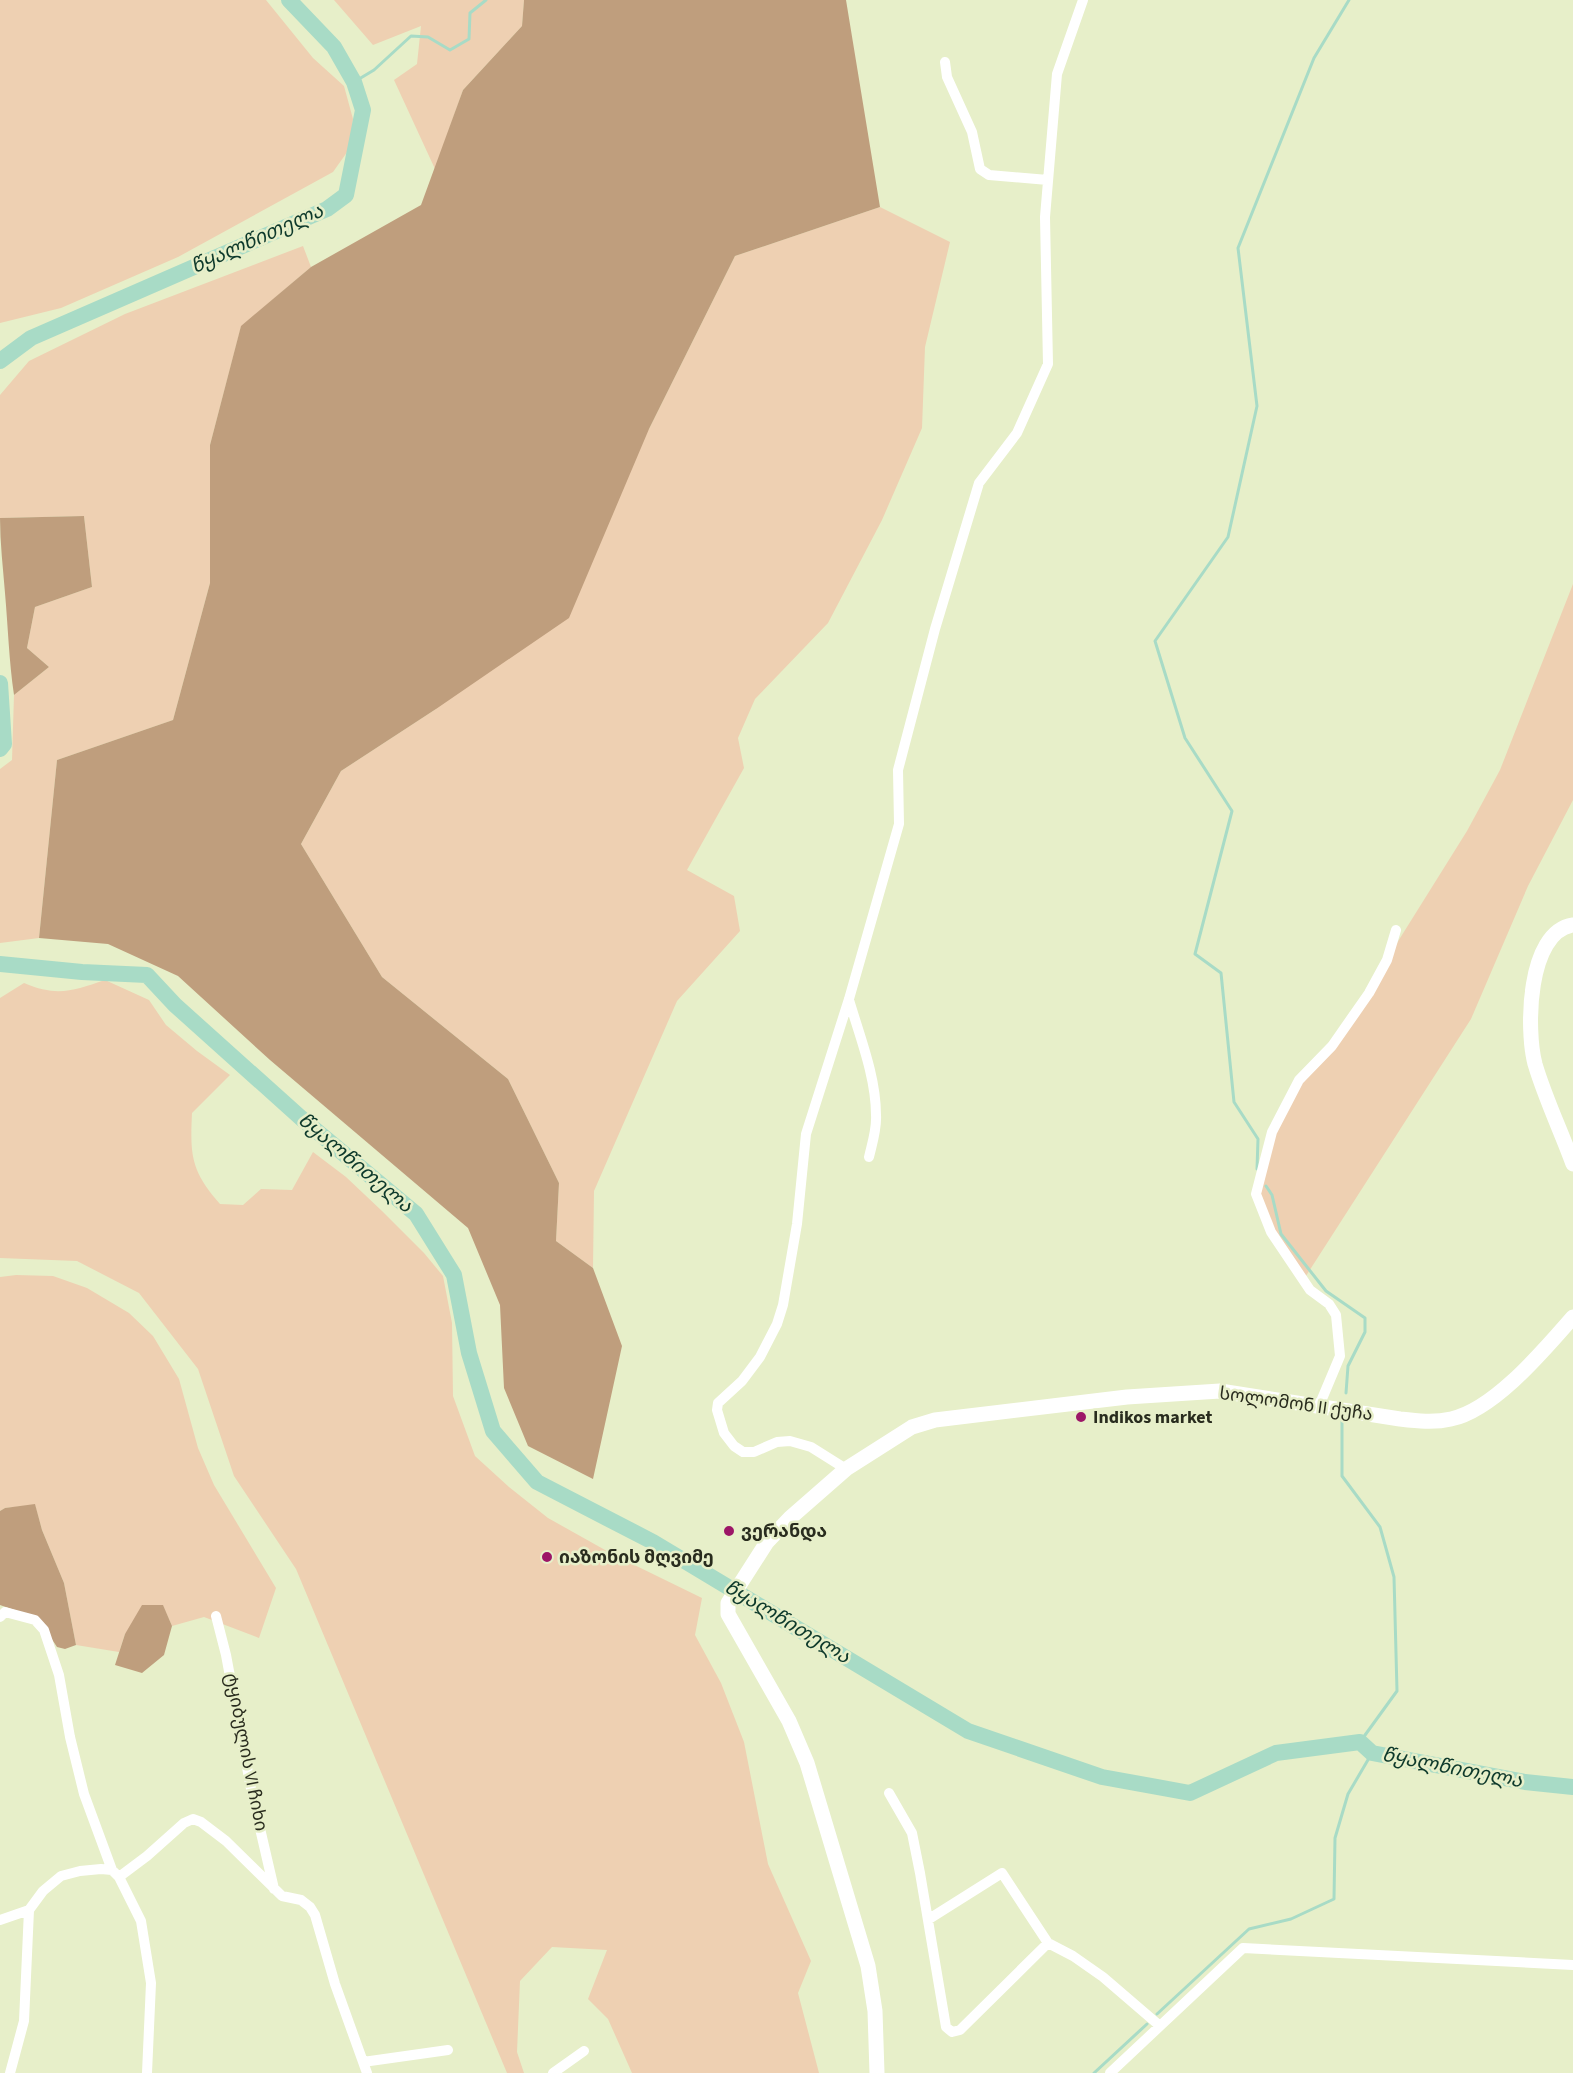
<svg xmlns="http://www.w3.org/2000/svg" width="1573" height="2073" viewBox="0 0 1573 2073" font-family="'Source Sans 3','Noto Sans Georgian',sans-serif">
	<rect width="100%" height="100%" fill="#e7efc9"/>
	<!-- green -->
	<path fill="#eed0b2" d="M0,0h266l47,58 31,28 9,33 -3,29 -17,24 -155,85 -117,51 -61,15z
		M334,0h190l-2,26 -59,64 -28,79 -41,-89 23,-16 4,-38 -48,19z
		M880,207l70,35 -25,105 -3,81 -40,92 -54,103 -73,76 -17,39 6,30 -57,102 47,26 6,35 -63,70 -83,190 -1,77 -37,-27 3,-58 -51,-104 -126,-102 -81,-133 40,-73 95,-62 213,-280 86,-173z
		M303,246l8,21 -70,60 -31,118v138l-37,137 -116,40 -18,178 -39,5v-174l12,-9 2,-65 35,-28 -22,-19 8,-41 57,-20 -8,-71 -84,2v-123l29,-34 96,-47z
		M1573,584v216l-45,86 -57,133 -167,260 -31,-46 -12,-35v-16l8,-48 38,-58 40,-53 120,-192 33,-61z
		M105,980l44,20 17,25 31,26 33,24 -38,38c-2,43 -1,58 28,91l23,1 18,-16 31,1 21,-38 33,25 36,34 42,42 19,23 9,47 1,73 22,60 34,31 39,31 66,37 88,43 -7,37 26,48 23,59 24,122 43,97 -13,32 21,80h-187l-24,-54 -20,-20 19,-49 -55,-3 -32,34 -3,71 7,21h-17l-211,-504 -62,-93 -36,-107 -59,-76 -62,-32 -77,-3v-260l24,-15c33,14 49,8 81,-3z
		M16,1275l37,1 34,12 42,25 24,23 26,43 19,69 16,37 62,103 -17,50 -55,-21 -32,9 -9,-20 -38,28 -6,18 -43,-7 -12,-62 -22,-53 -7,-25 -30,3 -5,3v-234z"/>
	<!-- forest -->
	<path fill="#bf9e7d" d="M524,0h322l34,207 -145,49 -86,173 -80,189 -133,91 -95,62 -40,73 81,133 126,102 51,104 -3,58 37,27 29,78 -29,133 -65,-33 -24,-58 -4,-83 -32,-77 -198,-168 -92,-84 -70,-32 -69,-6 18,-178 116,-40 37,-137v-138l31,-119 70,-59 110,-62 42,-115 59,-64z
		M84,516l8,71 -57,20 -8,41 22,19 -35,28c-5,-34 -6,-68 -9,-102 -2,-25 -5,-50 -5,-75z
		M35,1504l7,26 22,53 12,62 -11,4 -8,-2 -19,-29 -38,-13v-94l5,-3z
		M142,1605h21l9,21 -8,29 -22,18 -27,-8 10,-31z"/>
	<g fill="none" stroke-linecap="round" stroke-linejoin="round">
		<!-- stream -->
		<path stroke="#a8dbc6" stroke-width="3" d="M354,82l20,-12 37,-34 17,1 22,13 19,-11 1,-26 16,-13
			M1257,1169l1,-30 -24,-37 -13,-129 -26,-19 37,-143 -47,-73 -30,-97 73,-104 29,-131 -19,-158 76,-190 35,-58
			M1266,1186l6,9 9,39 45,57 39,27v14l-17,34 -2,27
			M1342,1417v59l38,51 14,50 3,114 -37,51
			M1157,2014l92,-85 42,-10 43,-20 1,-61 13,-44 24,-41
			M1094,2073l53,-49"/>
		<!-- river -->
		<path stroke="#a8dbc6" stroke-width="16" d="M0,361l31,-23 296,-129 19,-14 17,-85 -9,-28 -20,-35 -45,-47
			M0,683l4,61 -4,5
			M0,964l82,8 65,3 28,30 126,113 115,96 38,61 15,78 24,78 44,51 116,60 315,189 134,46 88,16 86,-40 84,-11 12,11 153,29 48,5"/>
		<!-- street -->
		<path stroke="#fff" stroke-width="10" d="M945,62l2,15 25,55 8,37 9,6 59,5
			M849,1000c11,37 27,77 27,115 1,14 -4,29 -7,42
			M1319,1406l21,-50 -4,-41 -7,-11 -19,-14 -39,-58 -15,-38 16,-62 27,-52 33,-34 37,-53 18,-33 9,-30
			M846,1469l-35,-22 -21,-6 -13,1 -23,10h-11l-9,-6 -10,-13 -7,-23 1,-7 24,-22 18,-24 17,-33 6,-19 14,-81 9,-90 43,-135 50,-175 -1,-54 37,-141 44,-146 38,-50 31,-69 -3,-147 12,-143 26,-74
			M216,1616l10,39 26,139 22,95
			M0,1617l5,-5 30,8 9,10 15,45 11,62 14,57 28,76
			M889,1793l23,40 8,40 26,154 6,5 8,-2 88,-87
			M119,1877l28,-21 37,-33 9,-4 8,3 25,19 56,55 19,4 9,7 5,8 20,69 32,89
			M929,1919l73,-46 46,70 25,13 30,21 57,49
			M0,1920l29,-10 14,-19 18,-15 19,-5 21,-2 11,1 7,7 22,44 10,62 -4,90
			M363,2062l85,-12
			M10,2073l14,-52 5,-111
			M553,2073l31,-22
			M1110,2073l133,-125 330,17"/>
		<!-- secondary -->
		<path stroke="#fff" stroke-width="15" d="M1573,925c-46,7 -47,105 -38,139 10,34 26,67 38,100
			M877,2073l-2,-62 -7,-45 -61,-203 -18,-42 -61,-107v-11l39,-61 23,-24 56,-49 66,-42 23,-7 192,-23 93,-6 180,28c17,2 34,4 51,0 43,-9 93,-69 122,-102"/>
	</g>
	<!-- markers -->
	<g fill="#9c1667" stroke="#e7efc9" stroke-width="2">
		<circle cx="1081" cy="1417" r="6"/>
		<circle cx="729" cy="1531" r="6"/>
		<circle cx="547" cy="1557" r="6"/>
	</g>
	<g text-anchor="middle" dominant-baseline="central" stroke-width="5" stroke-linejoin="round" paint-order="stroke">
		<!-- street labels -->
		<g font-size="18" fill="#292c1e" stroke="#e7efc9">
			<text transform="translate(1296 1404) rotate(8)">სოლომონ II ქუჩა</text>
			<text transform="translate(246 1752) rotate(79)">ტყიბულის VI ჩიხი</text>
		</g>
		<!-- poi labels -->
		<g font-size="18" font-weight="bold" fill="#292c1e" stroke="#e7efc9" text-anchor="start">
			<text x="1093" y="1417">Indikos market</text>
			<text x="741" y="1531">ვერანდა</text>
			<text x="559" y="1557">იაზონის მღვიმე</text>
		</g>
		<!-- water labels -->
		<g font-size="20" font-style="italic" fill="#0d392b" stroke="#e7efc9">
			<text transform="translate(257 239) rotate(-24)">წყალწითელა</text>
			<text transform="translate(355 1163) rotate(40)">წყალწითელა</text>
			<text transform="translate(787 1622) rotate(31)">წყალწითელა</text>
			<text transform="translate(1452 1768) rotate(11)">წყალწითელა</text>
		</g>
	</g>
</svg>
